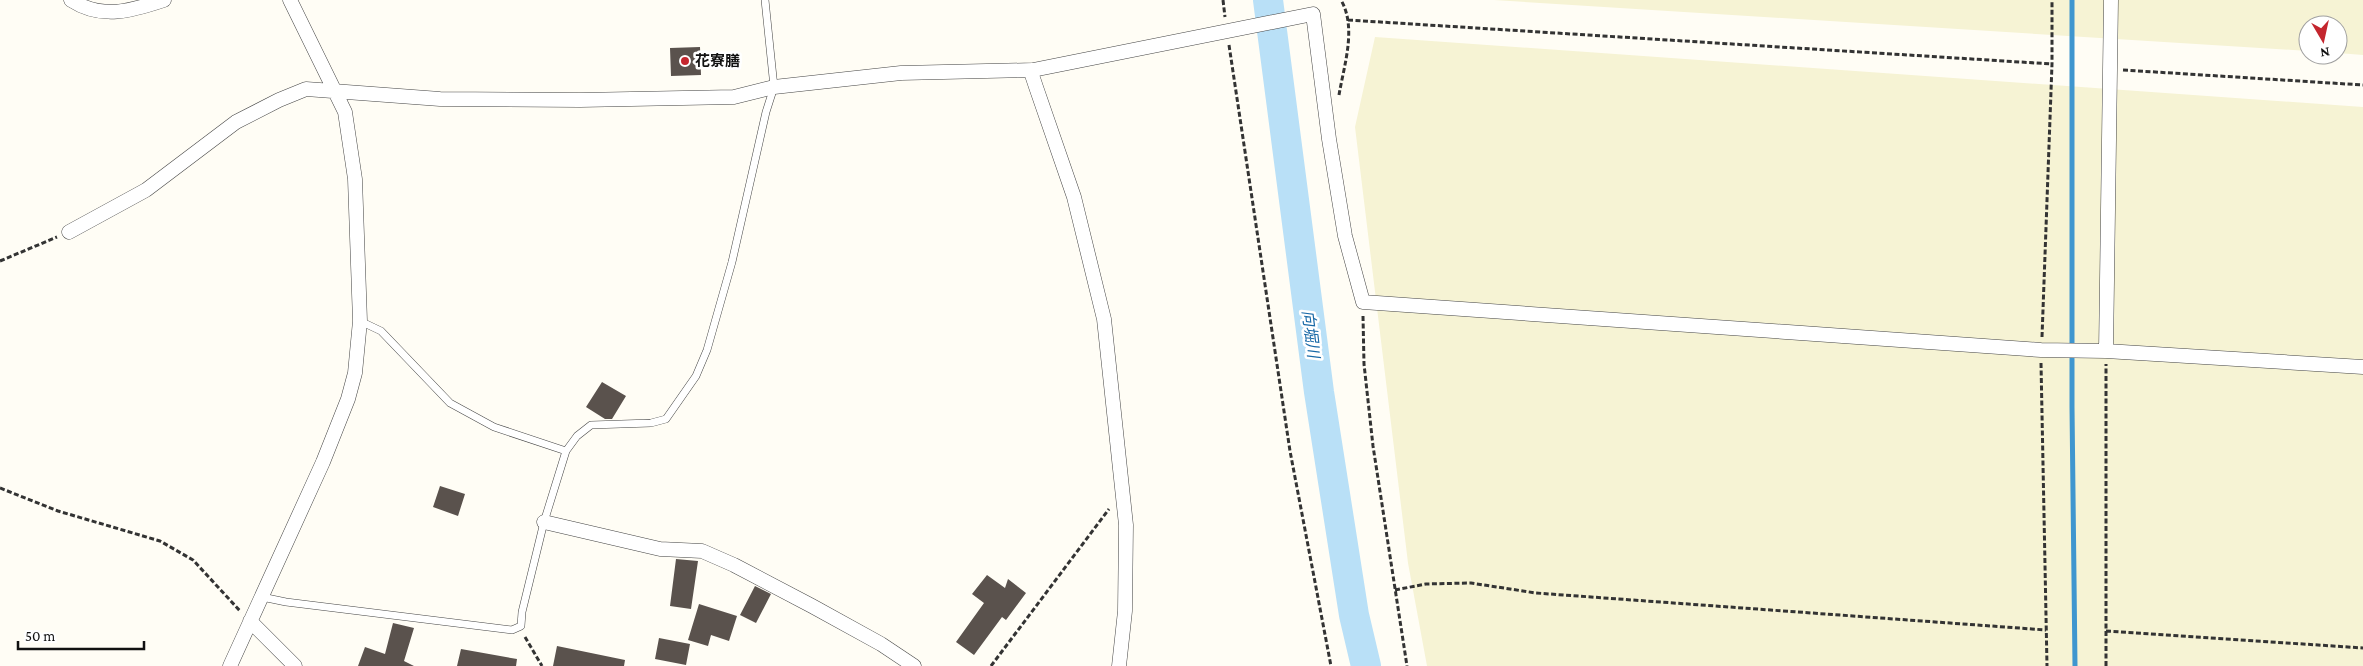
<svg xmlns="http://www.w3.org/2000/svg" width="2363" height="666" viewBox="0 0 2363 666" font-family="'Crimson Pro','Noto Sans JP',serif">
	<rect width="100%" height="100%" fill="#fffdf5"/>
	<!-- farmland -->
	<path fill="#f6f3d4" d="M1494,0h869v55l-25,-2v-28h-30v26z
		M1375,37l988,70v559h-936l-19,-103 -53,-436z"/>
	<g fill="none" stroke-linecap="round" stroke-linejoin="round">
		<!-- stream -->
		<path stroke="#3f96cf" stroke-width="5" d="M2072,0v407l3,259"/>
		<!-- river -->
		<path stroke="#b9e0f7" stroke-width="30" d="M1268,0l51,392 35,223 12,51"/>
	</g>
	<!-- building -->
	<path fill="#5a524d" d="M700,47l1,28 -30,1 -1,-28z
		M602,382l24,14 -14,23h-7l-19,-12z
		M440,486l25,8 -7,22 -25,-9z
		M676,559l22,2 -7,48 -21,-3z
		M987,575l18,13 3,-9 18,14 -20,27 -4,-3 -28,38 -18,-13 28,-39 -12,-9z
		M755,586l16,8 -15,29 -16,-8z
		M699,604l38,12 -8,25 -18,-6 -3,11 -20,-6z
		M393,623l21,5 -10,33 10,5h-56l7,-19 20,7z
		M659,638l31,6 -4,21 -31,-6z
		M557,646l68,14 -1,6h-71z
		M461,649l56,10 -1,7h-59z"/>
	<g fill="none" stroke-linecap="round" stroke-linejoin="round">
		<!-- service casing -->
		<g stroke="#444" stroke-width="8">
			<path id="service" d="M360,321l21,10 69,72 44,24 72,24
				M262,597l24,5 226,28 9,-4 1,-14 22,-90 22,-71 11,-15 14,-11 60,-2 15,-4 30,-43 11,-26 25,-88 34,-150 8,-25 -9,-87"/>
		</g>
		<!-- minor casing -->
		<g stroke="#444" stroke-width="15">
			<path id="minor" d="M71,0c31,20 60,11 93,0
				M1033,70l-1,5 4,12 38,110 30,122 22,206 -1,86 -6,55
				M69,232l77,-42 90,-68 43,-22 27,-11 134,10 140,1 154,-3 40,-10 127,-14 132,-3 280,-56 16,125 16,97 18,66 678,48 65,1 257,16
				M2106,351l5,-351
				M544,522l116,27 42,2 32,14 78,41 69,38 33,22
				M250,621l45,45
				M230,666l93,-204 25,-63 7,-26 5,-52 -5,-142 -10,-67 -55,-112"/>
		</g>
		<!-- path -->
		<path stroke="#333" stroke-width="3" stroke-dasharray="5 2.5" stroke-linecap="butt" d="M1223,0l2,17
			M1348,20l704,44
			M1229,45l61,406 41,215
			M2123,70l240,15
			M1339,95c5,-30 18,-67 2,-95
			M0,261l57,-24
			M1363,316l1,48 9,82 34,220
			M2042,337l10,-273v-64
			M2041,363l6,303
			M0,488l58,23 102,30 33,19 48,52
			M1395,590l31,-6 45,-1 65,10 510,37
			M2106,631l257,17
			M525,637l17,29
			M991,666l118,-157
			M2106,666v-302"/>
		<!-- service -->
		<use href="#service" stroke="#fff" stroke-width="7"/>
		<!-- minor -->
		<use href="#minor" stroke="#fff" stroke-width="14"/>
	</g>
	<!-- markers -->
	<circle fill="#c4262e" stroke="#fff" stroke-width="2" cx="685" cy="61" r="5"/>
	<g text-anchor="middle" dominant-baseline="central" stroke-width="5" stroke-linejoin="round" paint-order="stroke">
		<!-- poi labels -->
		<g font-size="15" font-weight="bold" fill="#111" stroke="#fff" text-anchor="start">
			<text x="695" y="61">花寮膳</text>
		</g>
		<!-- water labels -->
		<g font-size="16" font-style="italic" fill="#1768a6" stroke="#fff">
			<text transform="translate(1311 334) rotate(83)">向堀川</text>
		</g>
	</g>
	<!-- north arrow -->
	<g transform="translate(2323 40) rotate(171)"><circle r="24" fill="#ffffff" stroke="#a0a0a0"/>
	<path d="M0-4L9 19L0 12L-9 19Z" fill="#c4262e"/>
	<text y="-8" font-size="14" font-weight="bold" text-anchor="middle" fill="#111111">N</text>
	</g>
	<!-- scale -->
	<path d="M18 641v8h126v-8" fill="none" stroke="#111111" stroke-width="2.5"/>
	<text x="25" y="641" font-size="15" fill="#111111" stroke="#ffffff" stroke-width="4" paint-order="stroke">50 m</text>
</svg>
